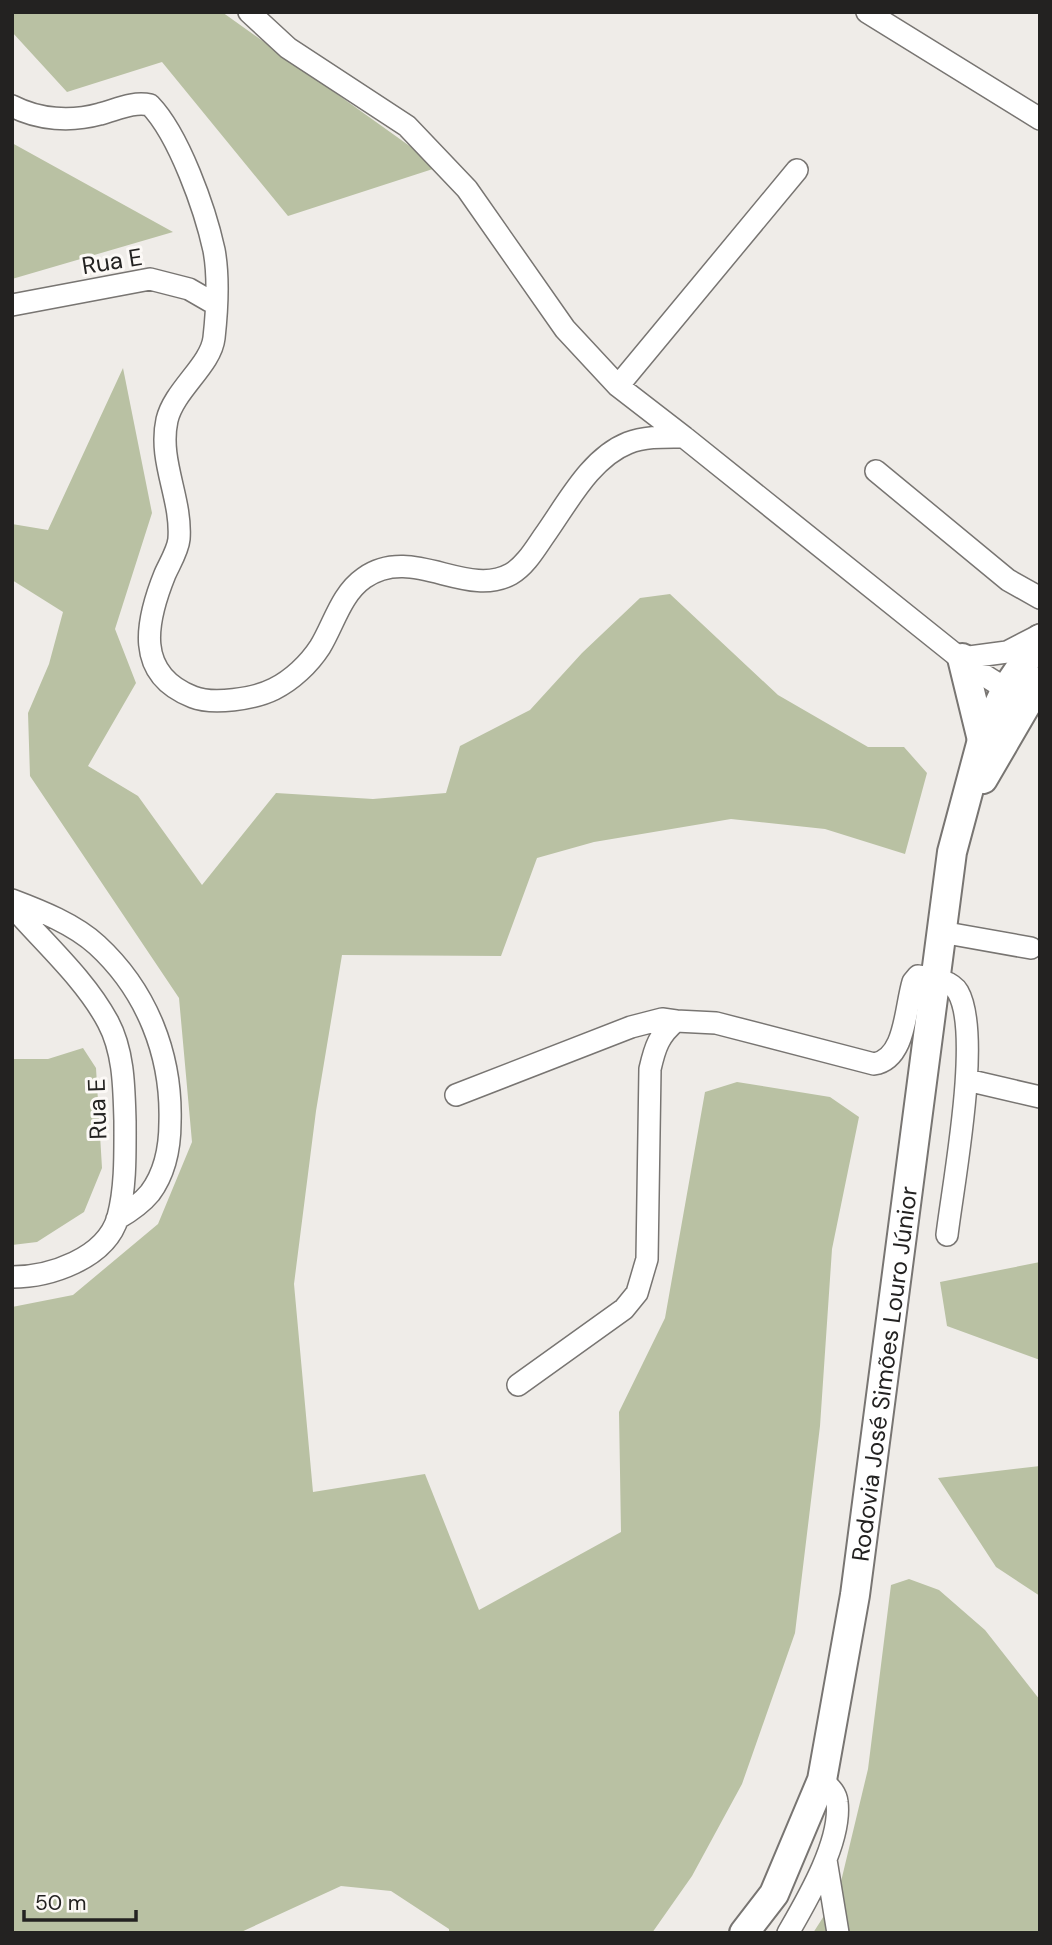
<svg xmlns="http://www.w3.org/2000/svg" width="1052" height="1945" viewBox="0 0 1052 1945" font-family="'DM Sans',sans-serif">
	<rect width="100%" height="100%" fill="#efece8"/>
	<!-- forest -->
	<path fill="#b9c1a3" d="M12,12h210l217,155 -151,49 -126,-154 -95,30 -55,-60z
		M12,143l161,89 -161,47z
		M123,368l29,145 -37,116 21,54 -48,83 50,30 64,89 74,-92 97,6 73,-6 14,-47 70,-36 52,-57 58,-55 30,-4 108,101 90,52h36l23,26 -22,81 -80,-25 -94,-10 -137,23 -57,16 -36,98 -159,-1 -26,156 -22,173 19,208 112,-18 54,136 142,-78 -2,-120 46,-94 40,-226 32,-10 93,15 29,20 -27,132 -12,177 -25,207 -53,151 -50,92 -40,57h-203v-4l-58,-38 -50,-5 -102,47h-227v-626l61,-12 85,-71 34,-82 -13,-144 -149,-222 -2,-63 21,-49 14,-52 -51,-32v-56l36,6z
		M83,1048l13,20 6,100 -18,44 -47,30 -25,3v-186h36z
		M1040,1262v98l-93,-34 -7,-44z
		M1040,1466v130l-44,-29 -58,-89z
		M909,1579l30,11 46,40 55,70v233h-227l25,-39 30,-125 23,-184z"/>
	<g fill="none" stroke-linecap="round" stroke-linejoin="round">
		<!-- minor casing -->
		<g stroke="#787572" stroke-width="24">
			<path id="minor" d="M249,12l39,36 119,78 60,63 98,140 53,57 66,51
				M867,12l173,107
				M12,106c27,14 59,16 88,8 16,-4 33,-13 50,-9 29,30 55,104 64,145 5,27 3,61 0,88 -3,27 -40,52 -47,82 -9,41 15,78 12,119 -1,11 -9,24 -14,35 -19,47 -31,100 28,123 20,8 61,2 81,-8 18,-9 35,-25 46,-42 14,-23 21,-53 44,-69 48,-34 102,21 147,-4 14,-8 24,-25 33,-38 23,-32 46,-78 84,-93 17,-7 38,-6 56,-6l287,230 35,22 13,3
				M12,305l138,-26 39,10 26,15
				M618,386l179,-216
				M876,471l132,109 32,18
				M962,658l45,-6 33,-17
				M12,900c29,11 62,24 85,45 50,46 75,110 73,177 0,24 -5,51 -20,71 -9,11 -21,19 -33,26
				M12,906c32,37 73,73 96,116 16,30 16,66 17,99 0,31 1,66 -7,96 -12,42 -69,60 -106,60
				M941,932l90,16
				M967,1080l73,17
				M456,1095l175,-68 31,-8 14,2
				M518,1385l106,-76 13,-16 10,-34 3,-190c5,-22 9,-34 26,-48l40,2 158,41c32,-5 31,-56 39,-82l5,-6c13,2 33,4 40,16 24,42 -5,192 -11,243
				M826,1860l12,73
				M788,1933c19,-33 54,-92 49,-131 -1,-10 -8,-15 -15,-22"/>
		</g>
		<!-- major casing -->
		<g stroke="#787572" stroke-width="32">
			<g id="major">
				<path d="M962,658l20,82"/>
				<path d="M983,779l57,-98"/>
				<path id="s1" d="M744,1933l30,-39 48,-114 33,-185 97,-743 30,-112 24,-51 34,-50"/>
			</g>
		</g>
		<!-- minor -->
		<use href="#minor" stroke="#fff" stroke-width="21"/>
		<!-- major -->
		<use href="#major" stroke="#fff" stroke-width="28"/>
	</g>
	<g text-anchor="middle" dominant-baseline="central" stroke-width="6" stroke-linejoin="round" paint-order="stroke">
		<!-- street labels -->
		<g font-size="24" fill="#232221" stroke="#fcf9f6">
			<text transform="translate(112 261) rotate(-9)">Rua E</text>
			<text transform="translate(97 1109) rotate(-92)">Rua E</text>
			<text stroke="none"><textPath href="#s1" startOffset="584">Rodovia José Simões Louro Júnior</textPath></text>
		</g>
	</g>
	<!-- border -->
	<rect width="1052" height="1945" fill="none" stroke="#232221" stroke-width="28"/>
	<!-- scale -->
	<path d="M24 1910v10h112v-10" fill="none" stroke="#232221" stroke-width="3.5"/>
	<text x="35" y="1910" font-size="21" fill="#232221" stroke="#fcf9f6" stroke-width="5" paint-order="stroke">50 m</text>
</svg>
